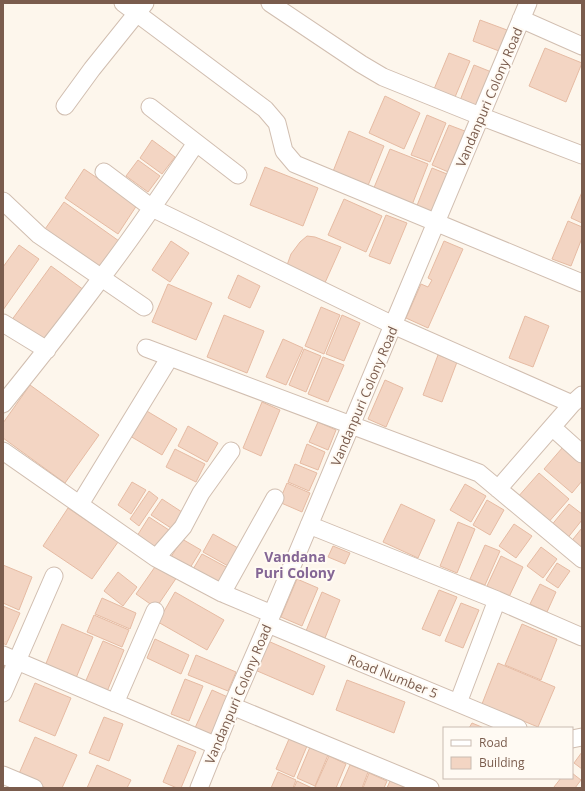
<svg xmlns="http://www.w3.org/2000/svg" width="585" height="791" viewBox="0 0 585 791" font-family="'Open Sans',sans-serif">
	<rect width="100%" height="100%" fill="#fdf6ec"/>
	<!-- building -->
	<path fill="#f3d5c3" stroke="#e6bba3" d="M480,20l27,10 -8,21 -26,-10z
		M545,48l37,15 -16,39 -37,-16z
		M449,53l21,8 -17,41 -21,-8z
		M474,65l20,8 -15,38 -20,-8z
		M385,96l35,17 -16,36 -35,-16z
		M427,115l19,8 -16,39 -19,-7z
		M449,125l21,8 -17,41 -21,-9z
		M349,131l35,15 -17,42 -35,-14z
		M152,140l23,17 -13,17 -22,-16z
		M390,149l38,15 -16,41 -39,-15z
		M138,160l22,16 -12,16 -22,-16z
		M265,167l53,21 -15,38 -53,-21z
		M432,168l20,8 -16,40 -20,-8z
		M84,169l53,36 -19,29 -53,-36z
		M582,192v31l-11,-5z
		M344,199l38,17 -16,36 -38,-17z
		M64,202l55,39 -21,29 -55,-38z
		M386,215l21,8 -17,41 -21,-8z
		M568,221l14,6v11l-11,28 -19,-7z
		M307,236l8,1 26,10 -17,38 -38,-17 5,-14 9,-12z
		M171,241l18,12 -19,29 -18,-12z
		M444,241l19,8 -35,79 -22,-10 15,-34 7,3 4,-7 -4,-2z
		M19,245l20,14 -36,51v-43z
		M51,266l33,24 -41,55 -32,-24z
		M238,275l22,11 -10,22 -22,-10z
		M168,284l44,19 -16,37 -44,-18z
		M321,307l19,8 -16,39 -19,-8z
		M224,315l40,16 -17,42 -40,-16z
		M342,315l18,8 -16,38 -18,-7z
		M525,316l24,10 -16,41 -24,-9z
		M283,339l20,9 -17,37 -20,-8z
		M304,349l17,7 -15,36 -17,-7z
		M438,355l19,7 -15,40 -19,-7z
		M323,357l21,8 -16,37 -20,-8z
		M385,380l18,8 -17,39 -18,-8z
		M30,385l69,50 -34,48 -62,-45v-15z
		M262,402l18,8 -19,46 -18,-8z
		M140,407l37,22 -15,26 -37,-22z
		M318,422l18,8 -8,20 -19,-8z
		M188,426l30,17 -11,19 -29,-16z
		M307,444l18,8 -7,18 -18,-7z
		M563,447l19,16v18l-10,12 -28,-24z
		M175,449l30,15 -9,18 -30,-15z
		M295,464l22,9 -8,18 -21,-9z
		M539,473l30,26 -23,26 -29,-27z
		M132,482l14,8 -15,24 -13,-9z
		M287,483l23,10 -8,19 -23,-10z
		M465,484l21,12 -15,26 -21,-12z
		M149,491l9,7 -19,28 -9,-7z
		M162,499l23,15 -11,16 -23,-15z
		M487,500l17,10 -14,25 -17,-10z
		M401,504l34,16 -17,38 -35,-16z
		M569,504l13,10v6l-16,20 -16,-13z
		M68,508l50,34 -26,37 -49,-33z
		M149,517l23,15 -12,19 -23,-15z
		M458,522l17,7 -18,44 -17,-7z
		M514,524l18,12 -16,22 -17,-12z
		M582,528v26l-13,-10z
		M213,534l25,14 -10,18 -25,-14z
		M182,539l19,11 -11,18 -19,-11z
		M485,545l15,6 -15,34 -15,-6z
		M333,546l17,7 -5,11 -17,-7z
		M541,547l16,12 -14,19 -16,-12z
		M202,554l26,14 -10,18 -26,-15z
		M501,556l22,11 -14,30 -22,-11z
		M557,563l13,8 -12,17 -12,-8z
		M157,564l20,13 -21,31 -20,-14z
		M3,565l29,12 -13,33 -16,-7z
		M118,572l19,15 -14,19 -19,-15z
		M297,579l21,9 -16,38 -21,-9z
		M540,584l16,8 -9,20 -17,-8z
		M439,590l18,7 -17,39 -18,-7z
		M175,592l49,28 -17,30 -49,-28z
		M322,592l18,8 -15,38 -19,-7z
		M102,598l34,15 -6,16 -35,-15z
		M461,603l18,7 -16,38 -18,-7z
		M3,606l17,7 -14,32 -3,-2z
		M94,615l35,15 -7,17 -35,-15z
		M62,624l31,13 -17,41 -31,-12z
		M522,624l35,15 -16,41 -36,-15z
		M155,639l34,16 -8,19 -34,-16z
		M103,641l21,9 -18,44 -22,-9z
		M268,641l57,25 -12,29 -58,-25z
		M196,655l40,17 -8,19 -40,-16z
		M498,663l57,24 -17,40 -56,-23z
		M185,679l18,7 -14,35 -18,-7z
		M347,680l58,22 -11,31 -58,-23z
		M35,683l36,15 -16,38 -36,-15z
		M212,690l18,8 -17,38 -18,-8z
		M104,717l19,7 -14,37 -20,-8z
		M472,723l12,5h-15z
		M35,737l42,18 -15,33h-16l-28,-12z
		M289,739l18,7 -13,31 -18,-8z
		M178,745l18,7 -15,36h-4l-14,-6z
		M310,747l18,8 -13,31 -18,-8z
		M582,752v17l-8,-6z
		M329,756l17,8 -10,24h-17l-4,-1z
		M97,765l34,15 -4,8h-40z
		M350,765l18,7 -6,16h-22z
		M278,772l18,8 -3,8h-22z
		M369,773l18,8 -3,7h-21z
		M572,773l9,7 -6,8h-20l-1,-1 7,-9h11z
		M297,781l15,7h-18z
		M390,781l17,7h-20z"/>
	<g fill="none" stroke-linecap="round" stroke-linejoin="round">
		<!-- minor casing -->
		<g stroke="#d1beb0" stroke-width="19">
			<path id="minor" d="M123,3l142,106 12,14 7,28 11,13 287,119
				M270,3l91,61 22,13 97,39 102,39
				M521,19l61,27
				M65,106l27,-37 53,-66
				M150,107l88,68
				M104,172l48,36 241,117 179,79
				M3,201l36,34 105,72
				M3,323l44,27
				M146,348l333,125 103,86
				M3,404c34,-42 67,-84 99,-127 33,-43 64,-89 94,-134
				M552,427l30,27
				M3,451l153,107 66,35 50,21
				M498,489l74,-85 10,-9
				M80,504l90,-147
				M309,525l188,75 85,37
				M156,558l27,-31 18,-34 30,-42
				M222,593l53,-95
				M268,624l250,104
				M3,655l214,91
				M3,693l51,-117
				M115,703l40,-92
				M458,703l39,-103
				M232,706l198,82
				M572,739l10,-2
				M3,775l31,13
				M199,788l33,-82 34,-78 262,-625"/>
		</g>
		<!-- minor -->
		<use href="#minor" stroke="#fff" stroke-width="17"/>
	</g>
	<g text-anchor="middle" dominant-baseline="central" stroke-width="4" stroke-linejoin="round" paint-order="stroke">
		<!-- street labels -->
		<g font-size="13" fill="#7a5c4d" stroke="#fffaf3">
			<text transform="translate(489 97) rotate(-67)">Vandanpuri Colony Road</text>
			<text transform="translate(364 396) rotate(-67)">Vandanpuri Colony Road</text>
			<text transform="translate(393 676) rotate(22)">Road Number 5</text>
			<text transform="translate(238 694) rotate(-67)">Vandanpuri Colony Road</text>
		</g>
		<!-- neighbourhood labels -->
		<g font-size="14" font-weight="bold" fill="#846695" stroke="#fffaf3">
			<text x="295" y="556">Vandana<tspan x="295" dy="16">Puri Colony</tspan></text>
		</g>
	</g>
	<!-- border -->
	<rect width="585" height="791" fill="none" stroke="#7a5c4d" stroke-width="8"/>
	<!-- legend -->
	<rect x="443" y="727" width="130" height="52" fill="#fffaf3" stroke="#cabbb1"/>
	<rect x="451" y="740" width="20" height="6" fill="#ffffff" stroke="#cabbb1"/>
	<text x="479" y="747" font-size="12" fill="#7a5c4d">Road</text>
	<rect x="451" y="757" width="20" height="12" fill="#f3d5c3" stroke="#cabbb1"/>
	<text x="479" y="767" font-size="12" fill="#7a5c4d">Building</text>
</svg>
